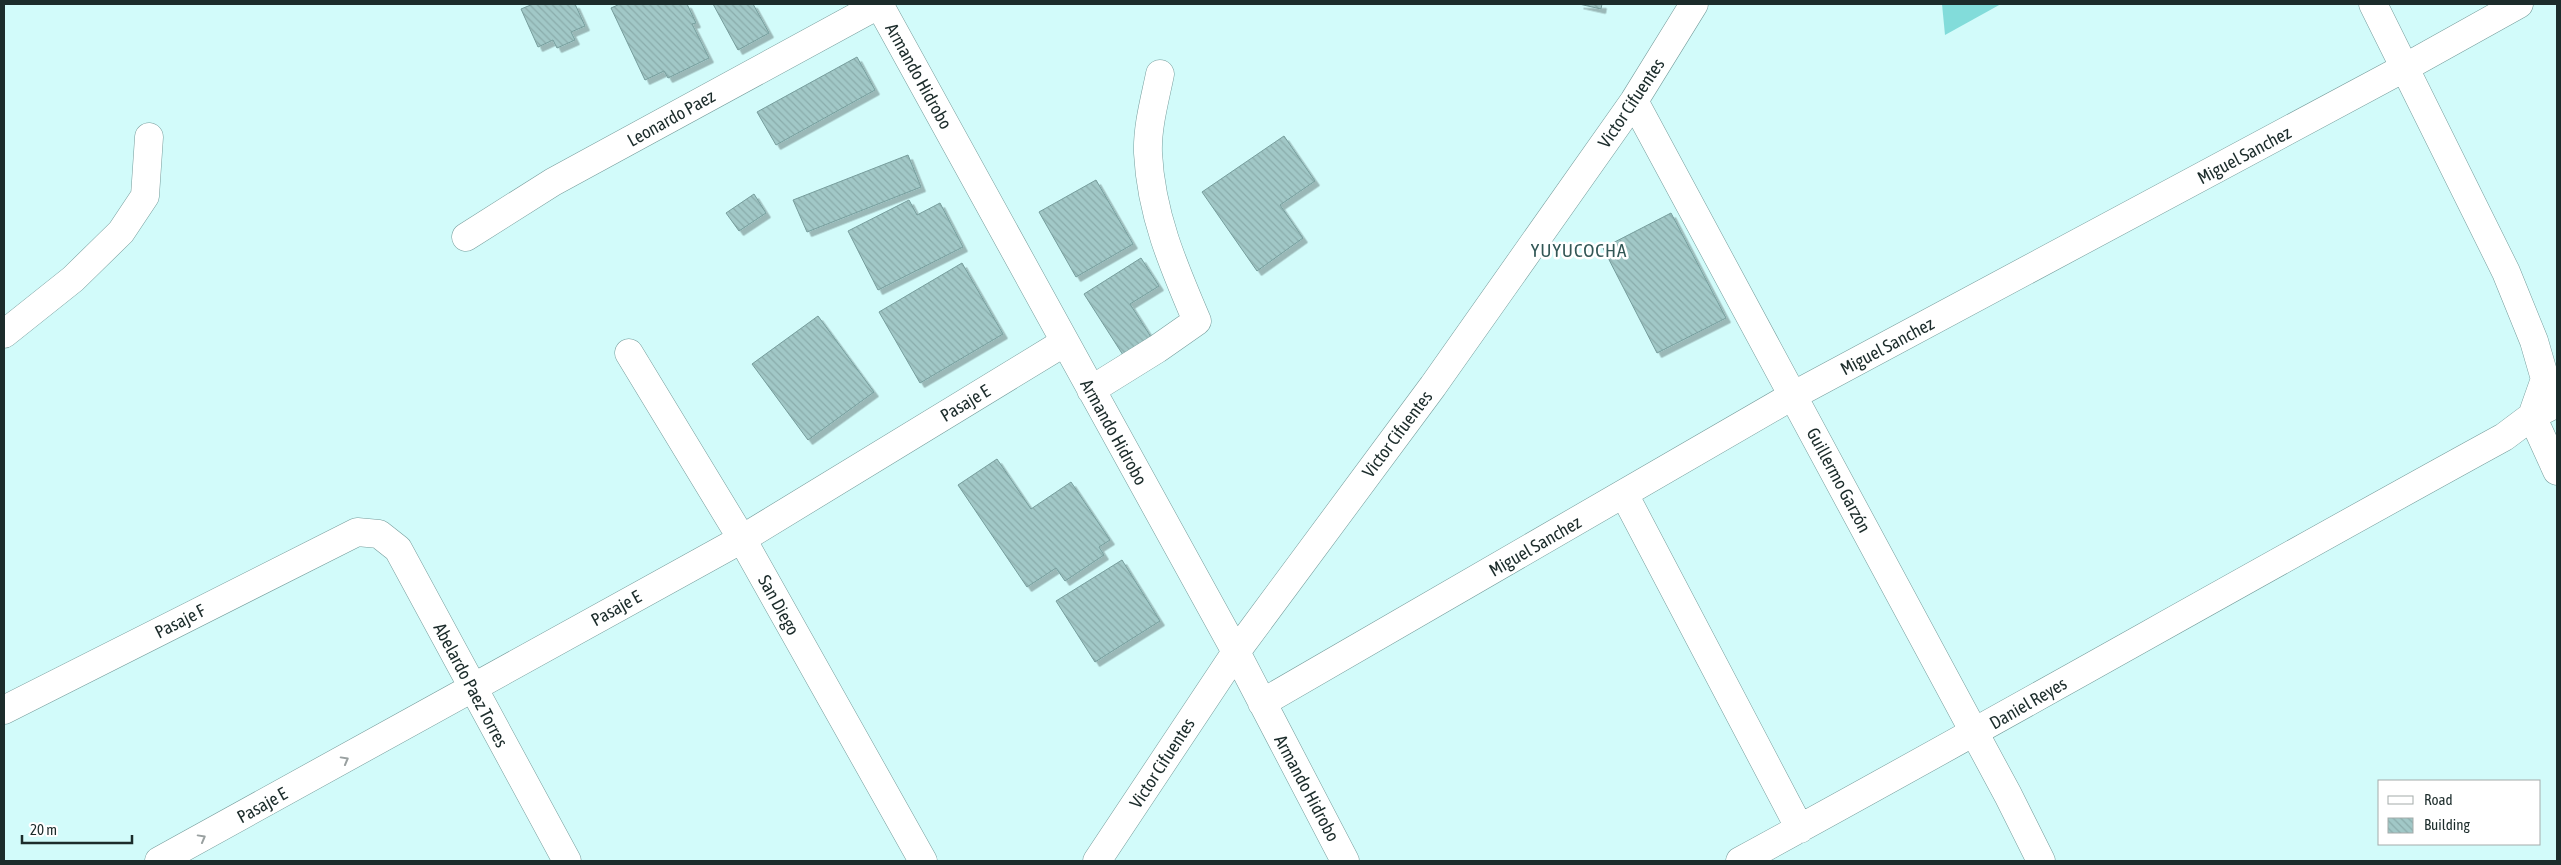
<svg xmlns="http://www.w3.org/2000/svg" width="2561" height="865" viewBox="0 0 2561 865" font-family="'Asap Condensed',sans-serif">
	<defs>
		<pattern id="building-back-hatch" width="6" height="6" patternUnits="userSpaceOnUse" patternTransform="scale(1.25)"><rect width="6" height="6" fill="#a1c8c7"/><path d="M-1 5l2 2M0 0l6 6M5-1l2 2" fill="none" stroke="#8aacab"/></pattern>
		<filter id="shadow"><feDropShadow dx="4.5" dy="4.5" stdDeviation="0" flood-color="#0004"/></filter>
	</defs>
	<rect width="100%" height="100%" fill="#d2fbfa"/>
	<!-- green -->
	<path fill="#82dcda" d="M1942,4h59l-56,31z"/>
	<!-- building -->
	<path fill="url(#building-back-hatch)" stroke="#769d9c" filter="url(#shadow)" d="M533,4h42l10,22 -14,6 4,8 -18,8 -4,-8 -15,7 -17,-38z
		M620,4h67l9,19 -4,1 17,34 -41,20 -4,-7 -19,9 -34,-72z
		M713,4h40l16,29 -31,17z
		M1579,4h23l-1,5z
		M857,57l18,33 -99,55 -19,-33z
		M1284,136l31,45 -35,24 23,33 -46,33 -55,-79z
		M908,155l13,32 -114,45 -14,-32z
		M1096,180l37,64 -57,33 -37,-65z
		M754,194l12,19 -27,18 -13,-18z
		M909,200l8,15 23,-12 23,44 -85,43 -30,-59z
		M1671,213l55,105 -69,35 -54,-105z
		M1141,258l18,28 -29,18 21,33 -28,18 -39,-61z
		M962,263l41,71 -83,49 -41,-71z
		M818,316l56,76 -66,48 -56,-76z
		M997,459l34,50 40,-27 39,58 -11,7 5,8 -39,26 -9,-13 -29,19 -69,-102z
		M1122,560l38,61 -65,41 -39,-61z"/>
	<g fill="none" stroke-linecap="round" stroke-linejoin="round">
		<!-- minor casing -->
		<g stroke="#759c9b" stroke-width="29">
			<path id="minor" d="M879,4l357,648 109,209
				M1634,101l374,694 33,66
				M466,237l87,-55 327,-178
				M4,334l69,-55 48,-47 24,-36 4,-59
				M629,353l113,186 181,322
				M1091,390l66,-41 40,-28c-24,-56 -46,-107 -49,-168 -1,-26 7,-54 12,-79
				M2557,403l-25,13 25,55
				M1624,494l176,335
				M1262,703l532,-308 612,-328 113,-63
				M4,710l353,-178 22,2 19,15 169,312
				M159,861l583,-322 323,-197
				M1097,861l139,-209 197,-266 201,-285 60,-97
				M1740,861c256,-139 508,-284 764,-424l28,-21 13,-37 -11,-38 -28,-69 -133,-268"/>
		</g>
		<!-- minor -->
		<use href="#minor" stroke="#fff" stroke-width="28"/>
	</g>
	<!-- one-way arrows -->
	<defs><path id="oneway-chevron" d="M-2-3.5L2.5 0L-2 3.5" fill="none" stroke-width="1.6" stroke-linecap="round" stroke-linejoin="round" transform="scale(1.25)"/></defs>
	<g stroke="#99a0a0">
		<use href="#oneway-chevron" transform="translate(345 760) rotate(-29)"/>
		<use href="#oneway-chevron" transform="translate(202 838) rotate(-29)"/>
	</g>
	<g text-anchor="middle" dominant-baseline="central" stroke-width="5" stroke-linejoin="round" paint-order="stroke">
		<!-- street labels -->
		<g font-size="18" fill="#1c2c2b" stroke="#fff">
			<text transform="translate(919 76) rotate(61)">Armando Hidrobo</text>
			<text transform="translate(1631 103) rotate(-56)">Victor Cifuentes</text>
			<text transform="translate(671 118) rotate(-29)">Leonardo Paez</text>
			<text transform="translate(2244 155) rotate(-28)">Miguel Sanchez</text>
			<text transform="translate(1887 346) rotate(-28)">Miguel Sanchez</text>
			<text transform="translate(965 403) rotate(-31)">Pasaje E</text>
			<text transform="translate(1114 432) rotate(61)">Armando Hidrobo</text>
			<text transform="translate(1397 434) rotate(-53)">Victor Cifuentes</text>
			<text transform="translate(1839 480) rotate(62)">Guillermo Garzón</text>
			<text transform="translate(1535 546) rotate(-30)">Miguel Sanchez</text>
			<text transform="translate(779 605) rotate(61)">San Diego</text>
			<text transform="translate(616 608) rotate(-29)">Pasaje E</text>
			<text transform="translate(180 621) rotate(-27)">Pasaje F</text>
			<text transform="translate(471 685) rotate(62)">Abelardo Paez Torres</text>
			<text transform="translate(2028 703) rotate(-30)">Daniel Reyes</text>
			<text transform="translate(1162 763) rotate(-57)">Victor Cifuentes</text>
			<text transform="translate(1307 788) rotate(62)">Armando Hidrobo</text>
			<text transform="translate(262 805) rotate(-29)">Pasaje E</text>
		</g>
		<!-- neighbourhood labels -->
		<g font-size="19" letter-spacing="1" fill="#325756" stroke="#fff">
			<text x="1579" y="250">YUYUCOCHA</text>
		</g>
	</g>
	<!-- border -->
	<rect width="2561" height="865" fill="none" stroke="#1c2c2b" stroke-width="10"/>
	<!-- legend -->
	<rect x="2378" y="780" width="162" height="65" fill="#ffffff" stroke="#a4abaa"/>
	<rect x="2388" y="796" width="25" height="8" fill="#ffffff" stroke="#a4abaa"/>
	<text x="2424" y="805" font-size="15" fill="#1c2c2b">Road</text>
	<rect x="2388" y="818" width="25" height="15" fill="url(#building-back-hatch)" stroke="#a4abaa"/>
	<text x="2424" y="830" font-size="15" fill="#1c2c2b">Building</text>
	<!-- scale -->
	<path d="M22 835v8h110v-8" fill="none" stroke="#1c2c2b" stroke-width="2.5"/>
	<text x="30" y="835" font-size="15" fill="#1c2c2b" stroke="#ffffff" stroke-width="4" paint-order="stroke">20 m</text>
</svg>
